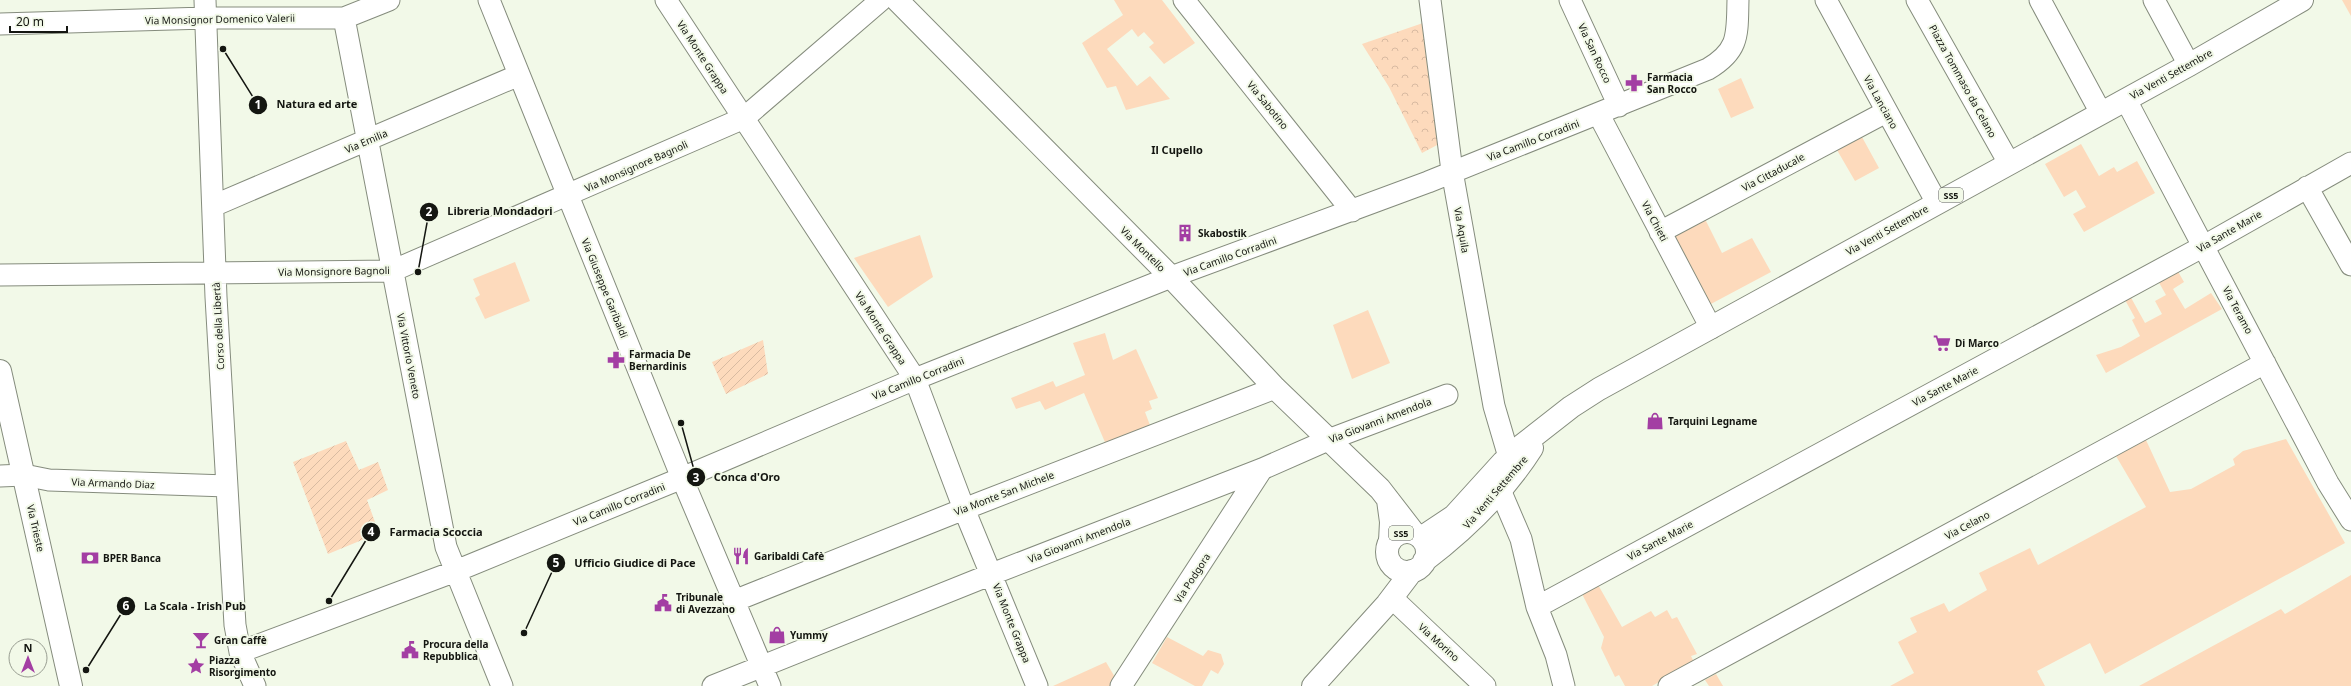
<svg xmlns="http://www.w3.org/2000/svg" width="2351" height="686" viewBox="0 0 2351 686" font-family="'Noto Sans',sans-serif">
	<defs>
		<pattern id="park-crowns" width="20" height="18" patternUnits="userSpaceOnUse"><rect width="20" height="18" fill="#fddabc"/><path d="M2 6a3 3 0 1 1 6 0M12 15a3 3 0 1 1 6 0" fill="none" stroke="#d8baa1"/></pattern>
		<pattern id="garden-furrows" width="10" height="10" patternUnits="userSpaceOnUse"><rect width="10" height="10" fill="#fddabc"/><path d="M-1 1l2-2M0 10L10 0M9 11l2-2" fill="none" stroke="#d8baa1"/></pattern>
	</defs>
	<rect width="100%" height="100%" fill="#f2f9e8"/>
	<!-- grass -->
	<path fill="#fddabc" d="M1114,0h48l33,43 -31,21 -15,-17 5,-4 -10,-11 -6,5 -6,-8 -25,20 30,37 13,-10 20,23 -44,11 -10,-24 -9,2 -25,-45 41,-28z
		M2342,0h9v16z
		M1741,78l13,30 -23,10 -13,-29z
		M1862,137l17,31 -24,13 -18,-31z
		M2081,144l18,32 15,-9 3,5 20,-11 18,32 -71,39 -11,-18 13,-7 -10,-17 -12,7 -19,-33z
		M1705,219l17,34 30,-15 19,34 -62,33 -37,-68z
		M920,235l13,42 -45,30 -34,-49z
		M515,262l15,39 -45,18 -10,-21 5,-3 -7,-16z
		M2176,268l8,14 -11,7 12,20 26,-16 11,16 -116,64 -10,-18 25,-8 19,-11 -8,-16 3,-2 -11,-20 5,-4 16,29 17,-9 -7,-13 11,-6 -9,-16z
		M1368,310l22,53 -38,16 -19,-54z
		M1105,333l8,27 23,-11 22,49 -9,3 3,8 -7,3 6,16 -44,19 -23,-54 -39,17 -5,-9 -24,8 -5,-11 42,-17 3,6 29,-12 -12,-32z
		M2286,439l59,104 -240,131 -15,-31 -53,28 8,15h-155l24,-13 -16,-31 19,-10 -7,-14 34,-15 5,9 38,-22 -8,-17 51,-25 8,17 108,-58 -30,-51 30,-16 24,52 21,-3 44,-24 -2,-6 10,-8z
		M2351,575v111h-212l142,-77 4,5z
		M1597,583l25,44 29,-16 4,6 12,-7 5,9 5,-2 20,37 -6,2 3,6 -42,24h-27l-6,-11 -4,2 -14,-29 3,-11 -23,-45z
		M1167,637l36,19 5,-6 13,4 3,10 -6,10 -7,-4 -9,16h-7l-43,-23z
		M1106,662l10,17 -5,7h-58z
		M1716,674l7,12h-14l-4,-6z"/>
	<!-- park -->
	<path fill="url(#park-crowns)" d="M1423,23l16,121 -17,9 -33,-66 -27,-43z"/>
	<!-- garden -->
	<path fill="url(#garden-furrows)" d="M763,340l5,34 -42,20 -14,-32z
		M346,441l13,29 19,-8 10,28 -21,10 12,33 -51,21 -35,-92z"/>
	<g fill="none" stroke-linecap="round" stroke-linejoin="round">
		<!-- street casing -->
		<g stroke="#858c7d" stroke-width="23">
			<path id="street" d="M205,0l11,297 19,328 5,27 15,34
				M489,0l193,478 88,208
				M666,0l249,379 49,130 73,177
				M1184,0l168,211
				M1430,0l22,171 42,235 15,51
				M1570,0l49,106
				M1826,0l111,203
				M1917,0l92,163
				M2040,0l61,113
				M2154,0l35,65
				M344,18l102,529 56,139
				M0,24l206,-6h138l45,-18
				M2126,100l202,383 23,37
				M1599,115l112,213
				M2307,187l44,78
				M213,206l306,-131
				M1660,232l226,-120
				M0,275l392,-4 352,-153 137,-118
				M0,476l24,-1 25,5 178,6
				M1500,490l21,49 16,68 19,48 8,31
				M1392,598l93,88
				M734,601l230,-92 311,-121
				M1537,607l667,-361 147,-83
				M240,652l216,-81 226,-93 233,-99 256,-102 257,-95 280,-113c32,-19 29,-35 30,-69
				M713,686l279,-112 270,-105 66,-29 119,-45
				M1121,686l141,-217
				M1669,686l596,-323"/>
		</g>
		<!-- secondary casing -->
		<g stroke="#858c7d" stroke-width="24">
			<path id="secondary" d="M897,0l274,277 104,111 105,101 34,44
				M0,371l71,315
				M1388,500l3,22 -1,19"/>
		</g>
		<!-- primary casing -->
		<g stroke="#858c7d" stroke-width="24">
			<path id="primary" d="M1387 552a20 20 0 1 1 40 0a20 20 0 1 1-40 0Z
				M1421,538l33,-22 49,-54 13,-12 55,-43 28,-18 590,-324 113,-65
				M1424,561c42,-32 80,-69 108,-113
				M1313,686l74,-82 25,-33"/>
		</g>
		<!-- street -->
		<use href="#street" stroke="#fff" stroke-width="21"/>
		<!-- secondary -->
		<use href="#secondary" stroke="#fff" stroke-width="22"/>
		<!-- primary -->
		<use href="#primary" stroke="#fff" stroke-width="22"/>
	</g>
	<!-- icons -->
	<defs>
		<g id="pharmacy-bare" transform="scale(1.38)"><path d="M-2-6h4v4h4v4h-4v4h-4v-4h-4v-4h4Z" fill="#a33ea3" stroke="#f2f9e8" stroke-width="2.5" paint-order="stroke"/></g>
		<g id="building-bare" transform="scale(1.38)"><path d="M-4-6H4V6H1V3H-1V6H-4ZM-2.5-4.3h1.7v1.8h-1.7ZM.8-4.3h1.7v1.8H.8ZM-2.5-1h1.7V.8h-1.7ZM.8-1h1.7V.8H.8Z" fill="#a33ea3" stroke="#f2f9e8" stroke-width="2.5" paint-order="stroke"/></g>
		<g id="supermarket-bare" transform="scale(1.38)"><path d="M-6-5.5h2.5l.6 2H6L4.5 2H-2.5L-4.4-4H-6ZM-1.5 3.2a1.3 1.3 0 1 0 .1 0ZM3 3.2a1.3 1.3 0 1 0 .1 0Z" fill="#a33ea3" stroke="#f2f9e8" stroke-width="2.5" paint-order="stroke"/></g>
		<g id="shop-bare" transform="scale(1.38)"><path d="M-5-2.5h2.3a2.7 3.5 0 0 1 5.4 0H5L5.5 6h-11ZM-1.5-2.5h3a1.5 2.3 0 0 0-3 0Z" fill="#a33ea3" stroke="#f2f9e8" stroke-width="2.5" paint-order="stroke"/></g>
		<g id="restaurant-bare" transform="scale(1.38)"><path d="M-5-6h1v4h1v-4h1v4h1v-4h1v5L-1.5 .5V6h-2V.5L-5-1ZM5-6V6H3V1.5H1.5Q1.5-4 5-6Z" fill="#a33ea3" stroke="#f2f9e8" stroke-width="2.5" paint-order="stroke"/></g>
		<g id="bank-bare" transform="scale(1.38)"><path d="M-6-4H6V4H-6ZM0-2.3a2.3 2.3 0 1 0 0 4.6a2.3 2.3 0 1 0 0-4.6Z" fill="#a33ea3" stroke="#f2f9e8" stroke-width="2.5" paint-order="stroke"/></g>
		<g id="civic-bare" transform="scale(1.38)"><path d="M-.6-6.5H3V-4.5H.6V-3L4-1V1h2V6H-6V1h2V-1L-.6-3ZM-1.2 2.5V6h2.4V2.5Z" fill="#a33ea3" stroke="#f2f9e8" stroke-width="2.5" paint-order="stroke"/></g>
		<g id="bar-bare" transform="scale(1.38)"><path d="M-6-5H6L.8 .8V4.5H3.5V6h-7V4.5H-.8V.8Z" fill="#a33ea3" stroke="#f2f9e8" stroke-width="2.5" paint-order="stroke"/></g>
		<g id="sight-bare" transform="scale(1.38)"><path d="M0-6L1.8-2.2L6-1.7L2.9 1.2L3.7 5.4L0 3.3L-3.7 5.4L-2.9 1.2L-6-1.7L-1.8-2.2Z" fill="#a33ea3" stroke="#f2f9e8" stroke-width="2.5" paint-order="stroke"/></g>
	</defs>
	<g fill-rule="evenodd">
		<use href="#pharmacy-bare" x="1634" y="83"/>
		<use href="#building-bare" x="1185" y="233"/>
		<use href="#supermarket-bare" x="1942" y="343"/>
		<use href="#pharmacy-bare" x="616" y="360"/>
		<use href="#shop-bare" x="1655" y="421"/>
		<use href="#restaurant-bare" x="741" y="556"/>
		<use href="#bank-bare" x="90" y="558"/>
		<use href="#civic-bare" x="663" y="603"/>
		<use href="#shop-bare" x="777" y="635"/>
		<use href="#bar-bare" x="201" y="640"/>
		<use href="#civic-bare" x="410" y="650"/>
		<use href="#sight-bare" x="196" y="666"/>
	</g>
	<g text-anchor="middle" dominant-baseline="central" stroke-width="4" stroke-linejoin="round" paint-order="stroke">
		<!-- shield labels -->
		<g fill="#f2f9e8" stroke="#575a52" stroke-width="1">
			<rect x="1939" y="188" width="24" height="14" rx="3"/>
			<rect x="1389" y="526" width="24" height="14" rx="3"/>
		</g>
		<g font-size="9" font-weight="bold" fill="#141611">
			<text x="1951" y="195">SS5</text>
			<text x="1401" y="533">SS5</text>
		</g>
		<!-- street labels -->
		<g font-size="10" fill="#141611" stroke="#f2f9e8">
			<text transform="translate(220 19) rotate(-1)">Via Monsignor Domenico Valerii</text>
			<text transform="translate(1595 53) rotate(65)">Via San Rocco</text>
			<text transform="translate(703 57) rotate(57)">Via Monte Grappa</text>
			<text transform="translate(2171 74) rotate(-29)">Via Venti Settembre</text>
			<text transform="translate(1963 81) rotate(61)">Piazza Tommaso da Celano</text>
			<text transform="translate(1881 102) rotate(61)">Via Lanciano</text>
			<text transform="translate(1268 105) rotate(51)">Via Sabotino</text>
			<text transform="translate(1533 140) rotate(-21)">Via Camillo Corradini</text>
			<text transform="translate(366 141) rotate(-23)">Via Emilia</text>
			<text transform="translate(636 166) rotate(-24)">Via Monsignore Bagnoli</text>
			<text transform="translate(1773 172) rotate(-28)">Via Cittaducale</text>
			<text transform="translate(1655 221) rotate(62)">Via Chieti</text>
			<text transform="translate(1462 230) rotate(80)">Via Aquila</text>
			<text transform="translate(1887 230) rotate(-29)">Via Venti Settembre</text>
			<text transform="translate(2229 231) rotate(-30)">Via Sante Marie</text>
			<text transform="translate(1143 249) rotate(45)">Via Montello</text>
			<text transform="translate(1230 256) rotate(-20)">Via Camillo Corradini</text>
			<text transform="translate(334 271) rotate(-1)">Via Monsignore Bagnoli</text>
			<text transform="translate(605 288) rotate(68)">Via Giuseppe Garibaldi</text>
			<text transform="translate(2238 310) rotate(62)">Via Teramo</text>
			<text transform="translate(218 326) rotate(-93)">Corso della Libertà</text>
			<text transform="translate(881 328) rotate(57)">Via Monte Grappa</text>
			<text transform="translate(409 356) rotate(79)">Via Vittorio Veneto</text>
			<text transform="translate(918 378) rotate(-22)">Via Camillo Corradini</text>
			<text transform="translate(1945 386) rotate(-28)">Via Sante Marie</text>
			<text transform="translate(1380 420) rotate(-21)">Via Giovanni Amendola</text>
			<text transform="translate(113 483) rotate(2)">Via Armando Diaz</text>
			<text transform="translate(1495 492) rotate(-49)">Via Venti Settembre</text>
			<text transform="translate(1004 493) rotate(-21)">Via Monte San Michele</text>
			<text transform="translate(619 504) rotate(-22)">Via Camillo Corradini</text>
			<text transform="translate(1967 525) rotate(-28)">Via Celano</text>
			<text transform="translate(36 528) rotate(77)">Via Trieste</text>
			<text transform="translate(1079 540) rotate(-21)">Via Giovanni Amendola</text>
			<text transform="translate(1660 540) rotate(-28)">Via Sante Marie</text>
			<text transform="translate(1192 578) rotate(-57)">Via Podgora</text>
			<text transform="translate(1012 623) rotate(68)">Via Monte Grappa</text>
			<text transform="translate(1439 642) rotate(42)">Via Morino</text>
		</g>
		<!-- poi labels -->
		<g font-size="10" font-weight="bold" fill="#141611" stroke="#f2f9e8" text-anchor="start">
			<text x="1647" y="77">Farmacia<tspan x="1647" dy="12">San Rocco</tspan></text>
			<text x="1198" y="233">Skabostik</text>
			<text x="1955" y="343">Di Marco</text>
			<text x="629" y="354">Farmacia De<tspan x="629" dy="12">Bernardinis</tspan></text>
			<text x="1668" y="421">Tarquini Legname</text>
			<text x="754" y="556">Garibaldi Cafè</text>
			<text x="103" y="558">BPER Banca</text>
			<text x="676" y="597">Tribunale<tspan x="676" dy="12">di Avezzano</tspan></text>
			<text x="790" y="635">Yummy</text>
			<text x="214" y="640">Gran Caffè</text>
			<text x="423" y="644">Procura della<tspan x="423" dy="12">Repubblica</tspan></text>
			<text x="209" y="660">Piazza<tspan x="209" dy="12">Risorgimento</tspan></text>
		</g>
		<!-- neighbourhood labels -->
		<g font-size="11" font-weight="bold" fill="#141611" stroke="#f2f9e8">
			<text x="1177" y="149">Il Cupello</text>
		</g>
	</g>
	<!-- callouts -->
	<path fill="none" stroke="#141611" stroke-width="1.5" d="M223 49L258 105M418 272L429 212M681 423L696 477M329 601L371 532M524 633L556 563M86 670L126 606"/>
	<g fill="#141611" stroke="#f2f9e8" stroke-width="1.5">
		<circle cx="223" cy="49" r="4"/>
		<circle cx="418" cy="272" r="4"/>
		<circle cx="681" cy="423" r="4"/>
		<circle cx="329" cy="601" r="4"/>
		<circle cx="524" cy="633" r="4"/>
		<circle cx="86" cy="670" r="4"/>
		<circle cx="258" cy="105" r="10"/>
		<circle cx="429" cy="212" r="10"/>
		<circle cx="696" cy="477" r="10"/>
		<circle cx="371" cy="532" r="10"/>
		<circle cx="556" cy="563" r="10"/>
		<circle cx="126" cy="606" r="10"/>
	</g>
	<g font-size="12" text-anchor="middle" font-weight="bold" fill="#fff">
		<text x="258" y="109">1</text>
		<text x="429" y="216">2</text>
		<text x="696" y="482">3</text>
		<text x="371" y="536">4</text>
		<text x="556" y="567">5</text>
		<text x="126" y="610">6</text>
	</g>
	<g font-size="11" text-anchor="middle" font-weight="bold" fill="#141611" stroke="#f2f9e8" stroke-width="4" stroke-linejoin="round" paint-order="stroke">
		<text x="317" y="108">Natura ed arte</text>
		<text x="500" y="215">Libreria Mondadori</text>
		<text x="747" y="481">Conca d'Oro</text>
		<text x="436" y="536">Farmacia Scoccia</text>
		<text x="635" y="567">Ufficio Giudice di Pace</text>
		<text x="195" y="610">La Scala - Irish Pub</text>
	</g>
	<!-- north arrow -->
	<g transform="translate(28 658)"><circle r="19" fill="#f2f9e8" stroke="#999e92"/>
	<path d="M0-3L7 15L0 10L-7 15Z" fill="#a33ea3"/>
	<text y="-6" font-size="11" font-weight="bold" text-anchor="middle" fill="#141611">N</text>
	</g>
	<!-- scale -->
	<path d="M10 26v6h57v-6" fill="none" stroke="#141611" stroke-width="2"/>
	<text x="16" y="26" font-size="12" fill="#141611" stroke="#f2f9e8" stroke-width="3" paint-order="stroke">20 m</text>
</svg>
